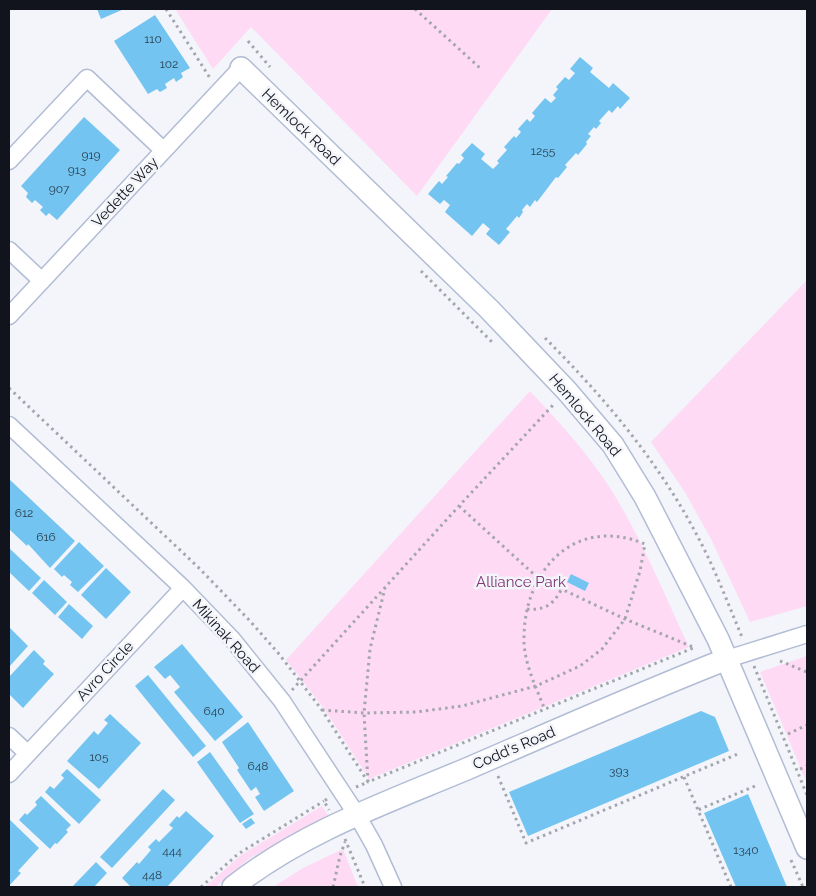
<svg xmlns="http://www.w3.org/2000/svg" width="816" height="896" viewBox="0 0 816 896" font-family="Raleway,sans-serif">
	<rect width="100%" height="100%" fill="#f3f5fa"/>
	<!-- green -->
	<path fill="#fedaf5" d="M175,9h377l-135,187 -166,-169 -38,42z
		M807,280v326l-57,16 -39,-83 -25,-45 -35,-52z
		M530,391c28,30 56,60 78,94 32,49 56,109 81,162l-320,132 -44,-69 -39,-50z
		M807,656v127l-47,-111z
		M322,806l6,9 -78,43 -34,29h-11l36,-32z
		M343,849l15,38h-85l30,-19z"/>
	<!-- building -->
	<path fill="#73c4f0" d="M97,9h27l-23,10z
		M155,15l35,53 -9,5 2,4 -7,5 -2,-4 -9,6 2,4 -7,4 -3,-3 -9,5 -34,-53z
		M580,57l13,11 -3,4 19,16 4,-5 17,15 -10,11 -2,-3 -6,7 -3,-3 -10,11 2,2 -5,6 -2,-2 -6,7 3,2 -5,6 1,2 -9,11 -2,-2 -11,12 2,2 -9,11 -2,-1 -19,25 -2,-2 -5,7 -3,-3 -5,6 1,2 -4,6 -2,-2 -11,13 4,3 -11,13 -13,-11 4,-5 -7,-6 -11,13 -27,-24 5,-7 -6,-5 -4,4 -12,-10 11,-13 3,3 6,-7 -2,-1 11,-13 2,1 5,-6 -3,-3 11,-12 13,11 -4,5 12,10 6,-6 -2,-2 10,-11 -3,-3 10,-11 2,2 5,-6 -3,-3 9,-10 3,3 5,-6 -3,-3 13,-15 6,5 5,-5 -3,-3 5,-6 -2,-2 9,-10 4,3 6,-7 -5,-4z
		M84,117l36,33 -63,70 -8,-7 -3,3 -6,-6 3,-3 -8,-7 -3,3 -6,-6 2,-4 -7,-7z
		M9,479l66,62 -25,27 -22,-24 -1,2 -18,-17z
		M79,542l25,24 -26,26 -8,-7 2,-3 -8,-7 -2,2 -8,-8z
		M9,548l32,30 -12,13 -20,-19z
		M106,568l25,24 -25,27 -25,-24z
		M571,574l18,9 -4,8 -18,-9z
		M44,580l23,22 -12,13 -23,-22z
		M69,604l24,22 -11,13 -24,-22z
		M9,627l19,19 -19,21z
		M182,644l61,73 -28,24 -41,-49 6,-5 -10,-12 -5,4 -11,-12z
		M34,650l11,11 -2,3 11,10 -31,34 -14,-14v-17z
		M148,675l58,71 -13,11 -58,-71z
		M701,711l14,6 14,34 -201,85 -19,-44z
		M110,714l31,29 -42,46 -32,-28 27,-30 4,4 10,-12 -4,-3z
		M248,722l46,69 -30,20 -9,-14 5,-3 -4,-7 -5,4 -14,-21 2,-2 -17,-26z
		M210,752l44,62 -14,9 -43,-61z
		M67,769l34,31 -22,24 -34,-32 5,-6 4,3 10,-11 -3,-3z
		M163,789l12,11 -63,68 -12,-11z
		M748,794l39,93h-51l-32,-74z
		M41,796l30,29 -5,5 2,2 -11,12 -2,-1 -5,6 -31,-29 6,-7 2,2 10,-10 -2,-3z
		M186,811l28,25 -47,51h-36l-9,-9 15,-16 2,2 12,-14 -3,-3 8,-8 3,3 14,-14 -4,-3 8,-9 2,2z
		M251,818l4,5 -9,6 -4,-5z
		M9,819l30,29 -21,23 3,2 -12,13z
		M96,862l11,11 -13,14h-22z"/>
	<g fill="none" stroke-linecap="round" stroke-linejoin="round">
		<!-- minor casing -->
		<g stroke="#b2bcd5" stroke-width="19">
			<path id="minor" d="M9,161l78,-83 76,72
				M9,250l33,31
				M9,316l232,-248
				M9,425l174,163 49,51 50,62 75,114 17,30 19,42
				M727,659l80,-25
				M9,736l18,17
				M9,774l174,-186"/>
		</g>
		<!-- tertiary casing -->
		<g stroke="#b2bcd5" stroke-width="24">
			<path id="tertiary" d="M241,68l248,241 78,82 46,54 32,52 73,142 89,209
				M233,887c69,-55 155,-85 236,-119 86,-37 171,-75 258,-109"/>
		</g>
		<!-- path -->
		<path stroke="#a3a6ac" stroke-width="3" stroke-dasharray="2.5 4" stroke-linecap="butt" d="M166,9l44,69
			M415,9l65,59
			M248,41l22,26
			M421,271l72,72
			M545,338c61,61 117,128 156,205 16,31 28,63 41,94
			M9,388l191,181 50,52 29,33 43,56 46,72 325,-134
			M459,506l79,72 87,41 68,28
			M527,609c17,2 27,-5 34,-19
			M780,661l27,11
			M754,666l53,129
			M292,690l167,-184 95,-102
			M322,710l42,3 52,-1 46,-6 74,-20 44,-20 22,-17 23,-30 15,-48 5,-27c-69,-29 -120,25 -121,92 -1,26 12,51 21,74
			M788,734l19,-9
			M800,769l7,-3
			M498,776l28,67 214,-90
			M684,777l14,33
			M356,787l12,-5 -4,-69 6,-64 15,-61
			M327,799l-3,2 5,9
			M345,839l20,48
			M791,860l12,27
			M201,887l37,-33 86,-53
			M333,887l7,-31 5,-14
			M731,887l-33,-77 57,-24"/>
		<!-- minor -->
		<use href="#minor" stroke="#fff" stroke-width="16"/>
		<!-- tertiary -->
		<use href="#tertiary" stroke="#fff" stroke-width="21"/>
	</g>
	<g text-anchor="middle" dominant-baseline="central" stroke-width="5" stroke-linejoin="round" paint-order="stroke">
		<!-- number labels -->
		<g font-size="12" fill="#2a4051">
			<text x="153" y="39">110</text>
			<text x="169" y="64">102</text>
			<text x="543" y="151">1255</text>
			<text x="91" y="155">919</text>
			<text x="77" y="170">913</text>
			<text x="59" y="189">907</text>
			<text x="24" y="513">612</text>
			<text x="46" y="537">616</text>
			<text x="214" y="711">640</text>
			<text x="99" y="757">105</text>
			<text x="258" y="766">648</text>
			<text x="619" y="771">393</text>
			<text x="746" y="850">1340</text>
			<text x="172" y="851">444</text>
			<text x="152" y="875">448</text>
		</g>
		<!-- street labels -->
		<g font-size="15" fill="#11141c" stroke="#f3f5fa">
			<text transform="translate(301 127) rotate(44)">Hemlock Road</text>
			<text transform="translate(125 192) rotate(-47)">Vedette Way</text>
			<text transform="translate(585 415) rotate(50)">Hemlock Road</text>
			<text transform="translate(226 636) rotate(48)">Mikinak Road</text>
			<text transform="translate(105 671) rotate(-47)">Avro Circle</text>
			<text transform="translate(514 748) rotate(-23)">Codd's Road</text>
		</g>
		<!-- park labels -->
		<g font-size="15" fill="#823674" stroke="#f3f5fa">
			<text x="521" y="582">Alliance Park</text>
		</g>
	</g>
	<!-- border -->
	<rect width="816" height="896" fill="none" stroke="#11141c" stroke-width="20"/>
</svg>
